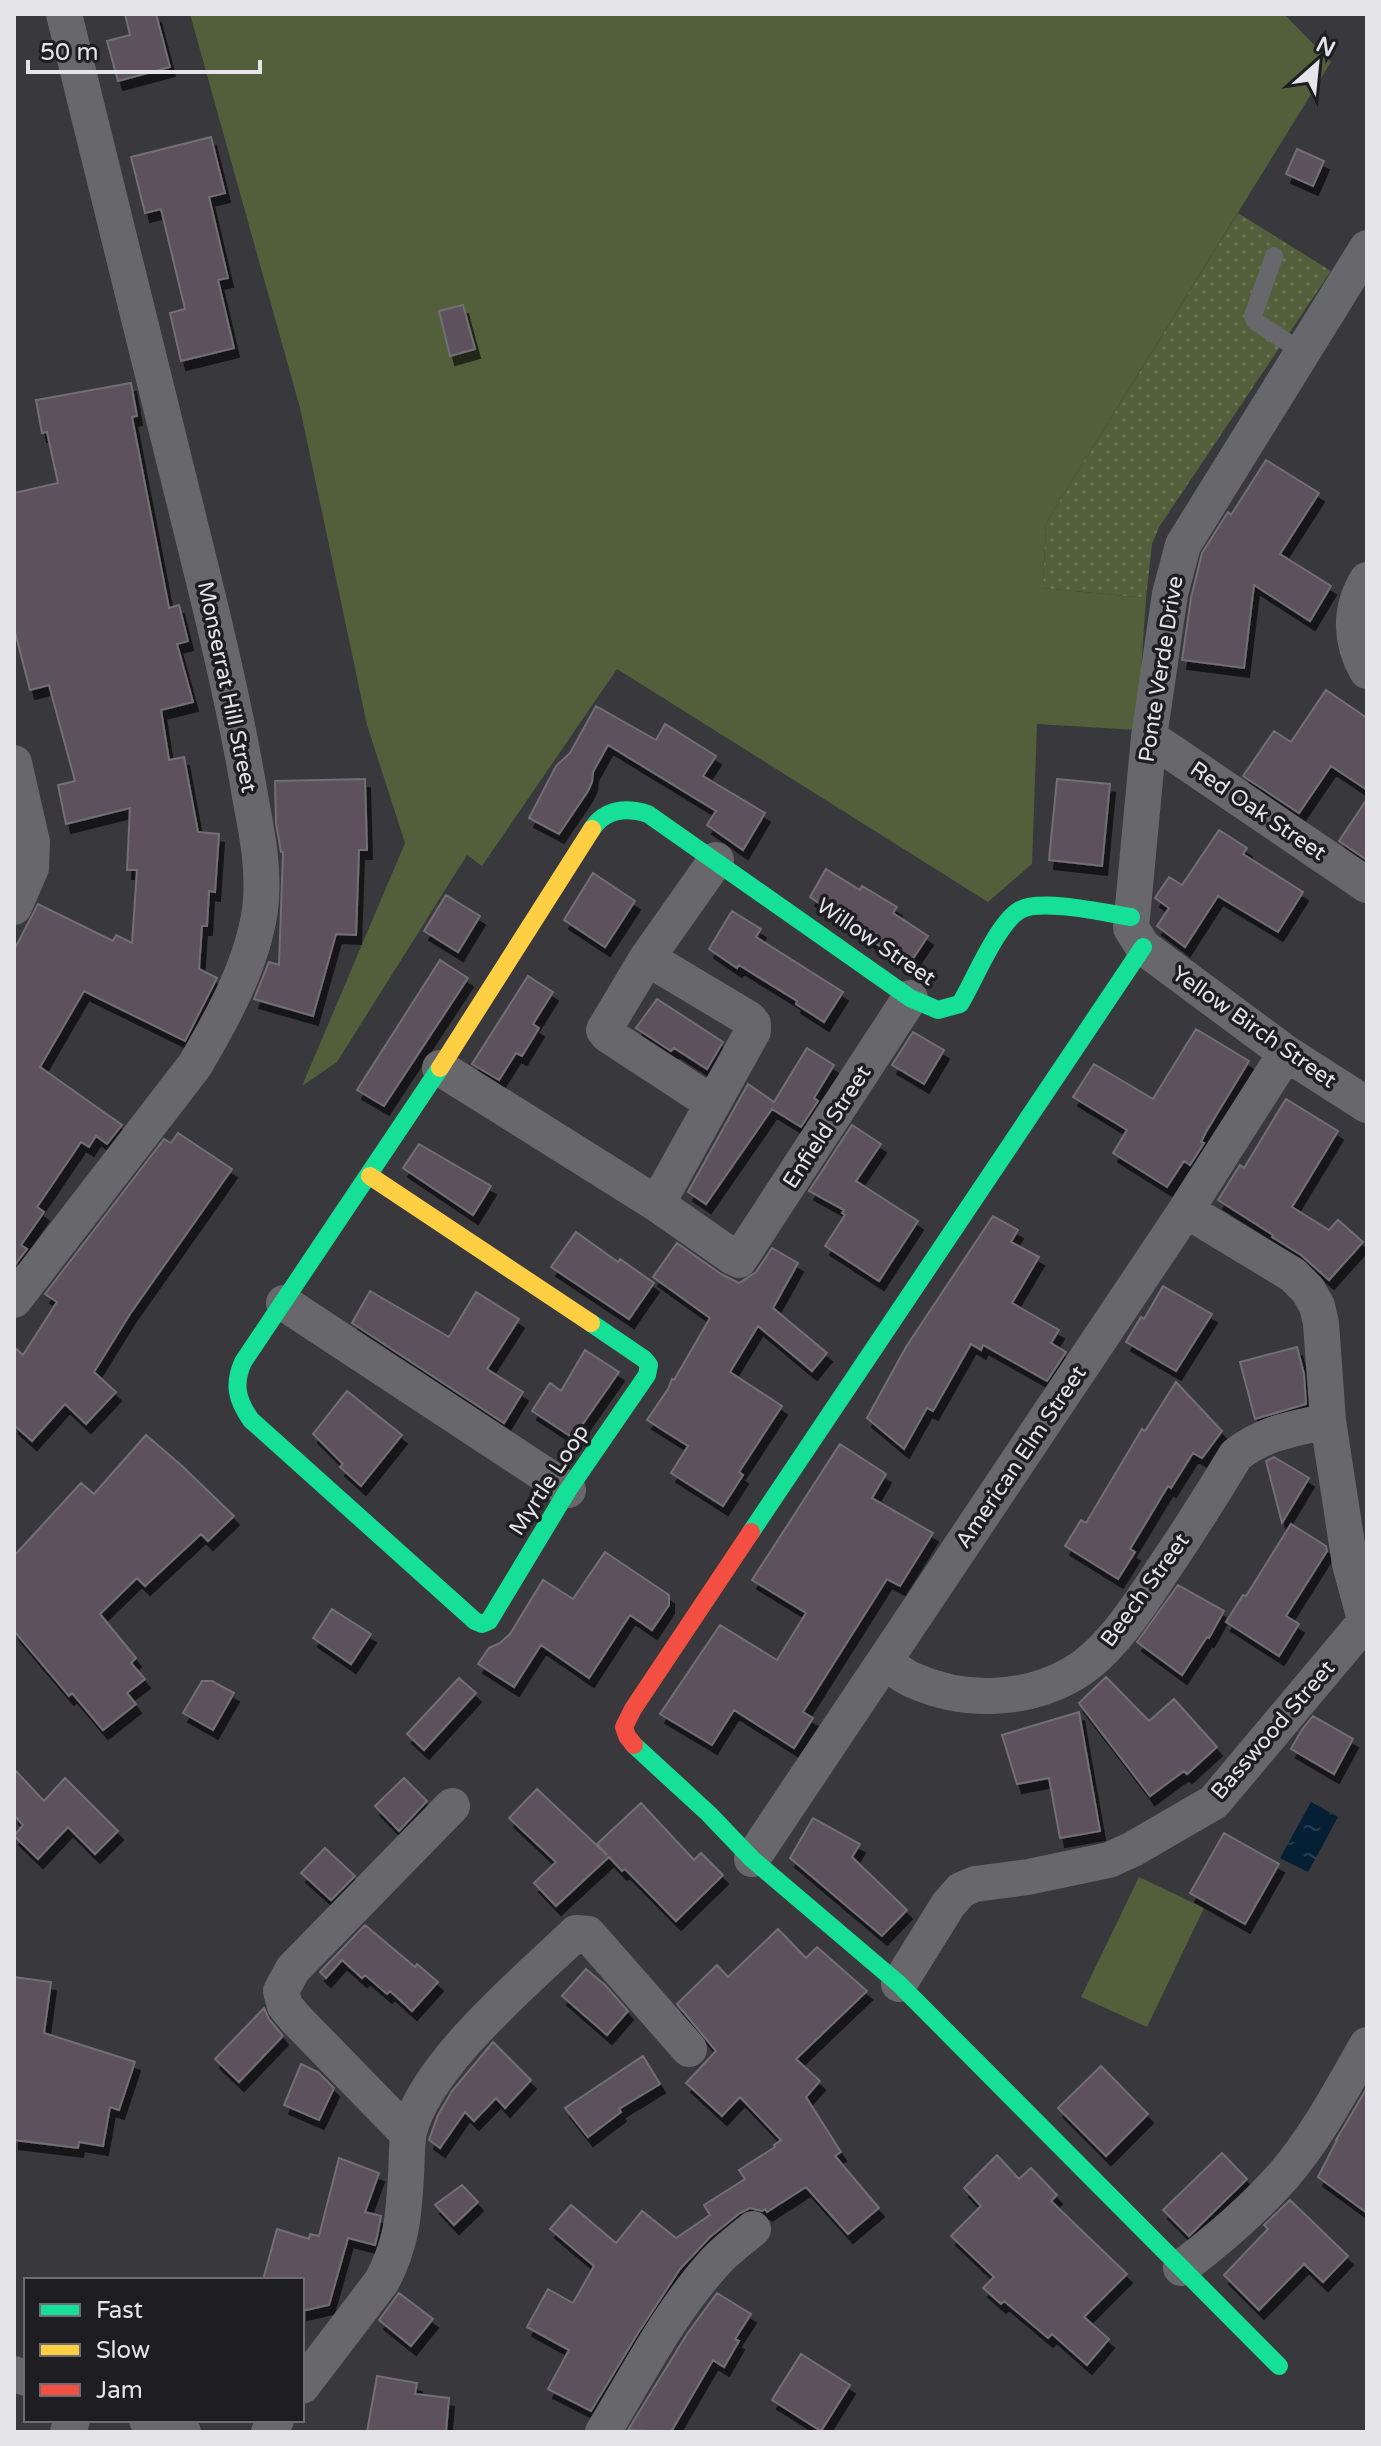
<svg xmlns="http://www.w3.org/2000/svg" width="1381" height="2446" viewBox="0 0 1381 2446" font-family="'Varela Round',sans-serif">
	<defs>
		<pattern id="park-dots" width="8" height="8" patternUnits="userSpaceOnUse" patternTransform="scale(2)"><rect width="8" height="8" fill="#535f3b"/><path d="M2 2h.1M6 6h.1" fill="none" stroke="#6c7657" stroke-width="1.8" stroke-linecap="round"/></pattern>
		<pattern id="water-ripples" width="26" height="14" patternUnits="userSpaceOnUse" patternTransform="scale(2)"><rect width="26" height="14" fill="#051f34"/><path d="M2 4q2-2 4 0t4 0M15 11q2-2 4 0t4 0" fill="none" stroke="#293f51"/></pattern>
		<filter id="shadow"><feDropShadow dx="5" dy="9" stdDeviation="0" flood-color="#0009"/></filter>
	</defs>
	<rect width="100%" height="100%" fill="#38383d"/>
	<!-- green -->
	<path fill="#535f3b" d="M190,14h1094l47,48 -285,461 -3,65 103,10 -9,132 -100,-6 -5,140 -44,38 -371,-233 -135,197 -15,-11 -130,207 -35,24 103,-243 -38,-118 -67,-317z
		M1139,1877l65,31 -57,119 -66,-30z"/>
	<!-- park -->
	<path fill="url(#park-dots)" d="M1238,213l93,58 -172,256 -7,17 -6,54 -103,-10 3,-65z"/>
	<!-- water -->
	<path fill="url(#water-ripples)" d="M1311,1802l27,15 -30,55 -28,-14z"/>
	<!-- building -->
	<path fill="#5c515b" stroke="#716f73" stroke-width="2" filter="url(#shadow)" d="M125,14h31l14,53 -52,14 -11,-40 23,-6z
		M211,137l14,56 -16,4 19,81 -10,2 16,68 -53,13 -11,-48 15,-4 -24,-100 -16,4 -14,-56z
		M1297,149l27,12 -11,25 -27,-12z
		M463,305l12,44 -25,7 -11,-45z
		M131,383l6,33 -5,1 37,191 10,-3 9,36 -11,3 16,58 -32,8 8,50 15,-3 14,75 21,2 -4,58 -6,-1 -2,35h-5l-3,43 18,9 -32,63 -101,-50 -44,76 82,58 -15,19 -11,-8 -7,11 -8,-5 -44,65 7,5 -23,33 6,4 -13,17v-316l24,-46 75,37 3,-6 16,8 5,-73h-10l3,-62 -64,16 -8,-39 17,-4 -26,-96 -19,5 -16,-62v-135l44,-10 -11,-51 -5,1 -6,-33z
		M1266,460l53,33 -39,61 51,32 -21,35 -56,-36 -10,83 -62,-8 9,-62 11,-45 26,-41 3,3z
		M1326,690l41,28v72l-36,-24 -32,47 -56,-37 31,-45 17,11z
		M596,706l60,34 9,-16 51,32 -13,20 62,37 -22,37 -36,-25 9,-14 -108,-66 -15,27 -1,10 -4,9 -29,43 -30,-16 27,-52 14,-13z
		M365,779l2,71h-8l-3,85 -20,-1 -23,82 -59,-17 15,-37 10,3 4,-113h-2l-5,-29 -1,-42z
		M1057,779l53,5 -8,82 -53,-6z
		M1367,799v61l-28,-19z
		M1219,830l28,18 -4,6 60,38 -25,40 -60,-36 -33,51 -28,-21 12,-18 -14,-10 14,-21 13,8z
		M826,869l34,21 2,-4 35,21 -4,6 35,23 -20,30 -98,-69z
		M593,873l42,28 -30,46 -41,-27z
		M446,895l34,21 -22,36 -34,-21z
		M732,911l29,18 -5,8 87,55 -19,30 -28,-18 1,-3 -58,-36 -2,3 -28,-19z
		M440,960l28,18 -84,128 -27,-16z
		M528,976l25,16 -20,32 6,4 -17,28 -6,-3 -17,27 -27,-16z
		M657,999l66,43 -16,27 -33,-21 -3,3 -35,-23z
		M1196,1029l53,32 -43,71 -5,10 3,1 -14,22 -6,-4 -17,26 -54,-34 14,-23 -54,-33 21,-33 59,35z
		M913,1032l31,18 -20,34 -32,-19z
		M807,1048l27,17 -20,33 4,3 -17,26 -29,-18 -66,95 -18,-12 60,-108 26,18z
		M1286,1099l52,32 -46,76 37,23 9,-10 25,22 -34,38 -28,-25 -29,-18 1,-2 -55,-35 22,-35 4,3z
		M852,1125l29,19 -25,37 62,40 -39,60 -54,-35 20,-31 -3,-2 2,-3 -35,-19z
		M178,1133l54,36 -102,145 -36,58 22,20 -30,32 -21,-20 -33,37 -18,-16v-78l9,8 34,-53 -12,-8 119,-155 7,4z
		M419,1144l72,42 -18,29 -70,-47z
		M993,1216l25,14 -7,12 28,15 -27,46 47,27 -8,13 15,9 -19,29 -64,-36 -2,5 -10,-6 -38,67 -6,-3 -23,41 -37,-31 39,-71z
		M576,1232l42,30 2,-3 34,24 -25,36 -78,-52z
		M677,1243l44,31 18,9 17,-11 16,-24 26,15 -25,45 54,45 -15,18 -54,-45 -28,46 52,34 -43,66 4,3 -20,31 -52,-33 17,-27 -41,-26 21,-31 4,-10 2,1 36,-62 -57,-41z
		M1163,1286l49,28 -36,57 -50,-29 15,-25 3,2z
		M370,1291l79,46 27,-45 43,27 -32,50 36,23 -19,31 -152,-100z
		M1297,1347l7,27 2,30 -51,15 -15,-57z
		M585,1350l34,22 -46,66 -41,-27 18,-28 11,8z
		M1176,1382l46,49 -20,27 -9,-5 -22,35 -3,-2 -38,63 5,3 -17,27 -53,-33 16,-26 5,3 56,-94 3,2z
		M347,1391l55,44 -41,51 -21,-19 3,-3 -30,-30z
		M146,1435l35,30 53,51 -26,25 -7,-7 -56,52 -8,-8 -37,36 36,44 -5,5 14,16 -18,14 9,11 -33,26 -31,-37 -3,3 -55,-65v-75l67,-73 13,11z
		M840,1444l46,30 -14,24 61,35 -33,53 -13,-7 -84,133 10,6 -19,30 -60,-38 -22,35 -52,-31 60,-89 57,35 29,-47 -54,-33z
		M1274,1457l35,21 -27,45 -16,-62z
		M1291,1524l35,22 1,5 -41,65 13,8 -20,32 -53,-34 17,-27 3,1z
		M605,1552l64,43v10l-17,25 -22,-15 -41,63 -48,-33 -27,42 -36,-23 11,-16 11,-5 10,-9 33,-54 30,19z
		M1178,1585l46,26 -15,27 -2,-1 -25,38 -45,-33z
		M332,1609l39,25 -20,30 -38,-26z
		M1106,1677l43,44 25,-22 43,48 -30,27 -3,-3 -34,25 -71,-93z
		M459,1678l17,15 -52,57 -17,-16z
		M202,1681h10l22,12 -21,37 -30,-17z
		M1079,1712l21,119 -40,7 -11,-60 -32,6 -15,-49z
		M1313,1716l40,23 -19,35 -43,-25 10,-18z
		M14,1769l30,32 21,-23 53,53 -23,23 -27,-27 -30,32 -24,-23 9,-11 -9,-10z
		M404,1778l23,23 -28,30 -24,-25z
		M537,1789l70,66 -10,-11 44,-41 53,57 7,-7 22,22 -47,46 -51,-52 -3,2 -13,-14 -53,49 -22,-23 22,-21 -47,-44z
		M813,1818l47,26 -8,13 55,53 -25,26 -92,-78z
		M1224,1833l55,31 -34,60 -55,-31z
		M325,1848l30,28 -24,24 -30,-27z
		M365,1925l50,42 2,-3 21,18 -26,29 -22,-20 -3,3 -22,-19 -3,3 -20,-18 -16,18 -6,-6z
		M778,1929l28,29 11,-11 50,44 -71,68 24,22 -14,16 35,55 -6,4 44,52 -31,26 -42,-47 -39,25 -2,-3 -3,2 -12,-3 -10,5 -30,24 -30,32 -42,64 -47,78 -43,-22 21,-39 -42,-23 21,-38 25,14 21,-37 -44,-37 21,-24 45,38 26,-32 34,27 34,-23 -6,-10 41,-26 -6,-9 36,-23 -1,-2 7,-5 -41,-43 -18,19 -36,-33 30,-32 -39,-47 40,-39 11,12z
		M586,1969l19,16 23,26 -21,24 -45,-39z
		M14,1977l37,5 -7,51 91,29 -16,48 -9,-3 -7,39 -24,-4 -1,6 -64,-8z
		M264,2008l5,11 14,17 -44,46 -24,-23z
		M493,2042l38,38 -26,28 -9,-10 -22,23 -9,-9 -25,36 -11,-8 9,-25 14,-24z
		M643,2056l17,28 -41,25 2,3 -33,25 -23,-29z
		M301,2064l17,8 16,16 -15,32 -35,-15z
		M1101,2066l47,48 -42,42 -48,-48z
		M1367,2088v125l-49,-36 19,-37h-1z
		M1222,2153l25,26 -58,57 -26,-26z
		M997,2155l22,24 12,-11 26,27 -6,6 76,73 -43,43 25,22 -22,26 -35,-31 -4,4 -44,-37 -3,3 -18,-16 11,-11 -43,-41 30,-30 -17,-18z
		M339,2158l40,15 -14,39 16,4 -4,21 -2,8 -27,-7 -19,67 -27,6v-31h-39l14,-51 32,10 1,-5 9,2z
		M462,2185l16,17 -24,23 -19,-20z
		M1290,2200l58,56 -25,26 -19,-18 -45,46 -35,-35 44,-46 -4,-4z
		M399,2293l34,26 -22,27 -32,-26z
		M717,2293l34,21 -16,25 4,2 -15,26 -11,-7 -42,72 -43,-2 59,-96z
		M801,2354l49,31 -29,46 -49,-31z
		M377,2376l40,7 -2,11 34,4 -3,34h-79z"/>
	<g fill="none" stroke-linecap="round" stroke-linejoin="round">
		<!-- lane -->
		<path stroke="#68686c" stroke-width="18" d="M1274,256l-21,60 2,5 47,31"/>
		<!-- street -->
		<path stroke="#68686c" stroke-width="36" d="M1367,248l-184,297 -13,49 -21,143 -18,191 12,19 143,106 81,52
			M1367,580c-18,30 -17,61 0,91
			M1149,737l218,148
			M14,763l18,79 -1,26 -17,39
			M647,958l102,61 4,5v7l-96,173
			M440,1068l217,136 76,53 6,3 171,-262
			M712,1103l-104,-68 -4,-5 43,-72 69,-98
			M1186,1210l107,65 15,15 9,16 4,17 7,98 22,143 17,63
			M14,1300l181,-235c28,-48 57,-100 65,-155 5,-38 -3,-77 -10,-114 -12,-74 -29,-146 -47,-219 -46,-187 -93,-375 -139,-563
			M284,1303l284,187
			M884,1662c10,6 20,15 31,19 50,22 112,20 159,-8 36,-21 67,-70 90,-105 25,-37 49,-75 72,-113 29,-23 57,-26 92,-34
			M752,1859l434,-649 100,-157
			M899,1984l49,-79 13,-15 14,-6 53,-7 81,-17 24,-11 81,-47 151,-180
			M408,2134l-113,-116 -10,-12 -4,-15 12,-22 159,-163
			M1181,2268c37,-28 71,-57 102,-92 33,-38 59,-87 84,-131
			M14,2374l12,4
			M302,2386l80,-105c19,-36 22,-65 24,-106 1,-13 0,-29 3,-43 17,-68 116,-150 167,-199l12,1 101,115
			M147,2420l36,12
			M68,2432l4,-12
			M269,2432l7,-12
			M603,2432c35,-57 67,-121 113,-171 11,-12 25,-22 37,-32"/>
		<!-- fast -->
		<path stroke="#16e098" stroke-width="18" d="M592,829c13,-20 34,-22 56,-15l262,184 28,12 22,-6c14,-23 38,-82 60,-94 21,-12 86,3 111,7
			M440,1068l-197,294c-10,23 -6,38 8,58l224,201 7,3 7,-3 79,-131 79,-115 2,-10 -5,-6 -53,-36
			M751,1532l392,-585
			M634,1745l75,69 43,45 147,125 380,382"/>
		<!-- slow -->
		<path stroke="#ffcf43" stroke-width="18" d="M440,1068l152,-239
			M370,1176l221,147"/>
		<!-- jam -->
		<path stroke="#f24e42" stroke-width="18" d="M634,1745l-7,-9 -3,-9 9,-18 118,-177"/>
	</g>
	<g text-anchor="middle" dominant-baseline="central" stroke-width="7" stroke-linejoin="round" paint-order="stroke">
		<!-- street labels -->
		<g font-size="22" fill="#e4e4e9" stroke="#1e1e22">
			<text transform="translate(1161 669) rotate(-81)">Ponte Verde Drive</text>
			<text transform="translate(227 687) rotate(78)">Monserrat Hill Street</text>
			<text transform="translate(1258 811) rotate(34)">Red Oak Street</text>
			<text transform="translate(876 942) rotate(34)">Willow Street</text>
			<text transform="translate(1254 1027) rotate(35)">Yellow Birch Street</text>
			<text transform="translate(827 1127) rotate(-57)">Enfield Street</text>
			<text transform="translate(1021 1457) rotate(-56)">American Elm Street</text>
			<text transform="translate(549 1480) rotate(-57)">Myrtle Loop</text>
			<text transform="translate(1145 1590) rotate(-54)">Beech Street</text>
			<text transform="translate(1273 1730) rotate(-49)">Basswood Street</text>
		</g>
	</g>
	<!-- border -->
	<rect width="1381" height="2446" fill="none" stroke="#e4e4e9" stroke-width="32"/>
	<!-- legend -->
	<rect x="24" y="2278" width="280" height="144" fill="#1e1e22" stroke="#6d6d72" stroke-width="2"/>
	<rect x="40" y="2304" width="40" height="12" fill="#16e098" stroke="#6d6d72" stroke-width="2"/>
	<text x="96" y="2318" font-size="24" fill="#e4e4e9">Fast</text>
	<rect x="40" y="2344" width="40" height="12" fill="#ffcf43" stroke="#6d6d72" stroke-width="2"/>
	<text x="96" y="2358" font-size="24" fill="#e4e4e9">Slow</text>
	<rect x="40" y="2384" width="40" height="12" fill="#f24e42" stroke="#6d6d72" stroke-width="2"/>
	<text x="96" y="2398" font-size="24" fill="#e4e4e9">Jam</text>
	<!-- north arrow -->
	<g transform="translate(1317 64) rotate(27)" stroke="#1e1e22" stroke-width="6" paint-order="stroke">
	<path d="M0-6L14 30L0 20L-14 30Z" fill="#e4e4e9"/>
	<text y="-12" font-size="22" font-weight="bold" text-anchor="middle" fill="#e4e4e9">N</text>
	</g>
	<!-- scale -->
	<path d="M28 60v12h232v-12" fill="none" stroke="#e4e4e9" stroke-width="4"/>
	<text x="40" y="60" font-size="24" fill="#e4e4e9" stroke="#1e1e22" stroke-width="6" paint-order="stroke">50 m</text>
</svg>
